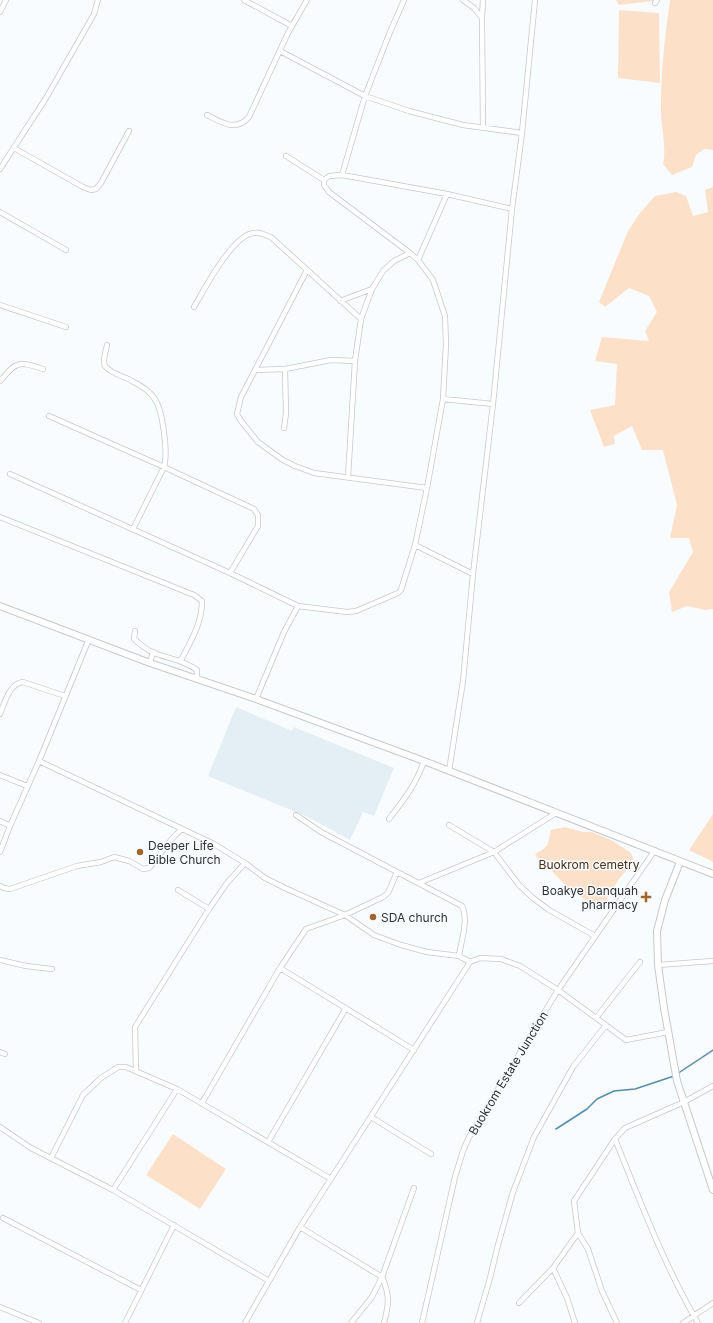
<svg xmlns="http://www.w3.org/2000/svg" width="713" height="1323" viewBox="0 0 713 1323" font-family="Inter,sans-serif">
	<rect width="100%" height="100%" fill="#f9fcfe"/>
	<!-- built -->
	<path fill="#e4eff5" d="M236,707l56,24 2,-4 100,41 -20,48 -11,-4 -13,28 -42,-23 -100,-41z"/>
	<!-- green -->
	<path fill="#fce1c8" d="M616,0h45l-42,5z
		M670,0h43v150l-9,-1 -8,6 -4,12 -20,8 -9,-11c4,-19 -3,-39 -2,-59 0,-35 4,-70 9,-105z
		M619,10l40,3 1,70 -42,-5z
		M713,187v422l-8,1 -18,-4 -15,6 -3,-20 24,-40 -4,-14h-19l7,-33 -14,-55h-21l-10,-24 -18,10 1,8 -11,3 -14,-37 25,-5 2,-41 -22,-3 7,-24 47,4 -4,-10 12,-19 -8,-16 -20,-8 -24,19 -6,-5 29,-71 12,-18 15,-17 21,-4 10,4 7,20 15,-4 -3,-22z
		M713,814v48l-24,-12z
		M565,827l18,5h9l21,9 18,12 2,6 -4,9 -10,11 -11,18 -4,9 -6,1 -22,-13 -15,-13 -11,-12 -10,-7 -5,-8c15,-8 12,-8 16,-24z
		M173,1134l53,35 -26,40 -54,-34z"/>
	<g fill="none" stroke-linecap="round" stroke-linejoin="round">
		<!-- stream -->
		<path stroke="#538ead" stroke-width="1.5" d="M677,1074l36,-24
			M556,1129l31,-20 10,-10 17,-8 21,-2 39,-13"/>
		<!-- minor casing -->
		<g stroke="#c6c9cb" stroke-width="6">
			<path id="minor" d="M244,0l48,26
				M463,0l11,8 8,10
				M483,0l-1,18 1,110
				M655,3l2,-3
				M0,12l6,-12
				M280,51l85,45 44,15 54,14 59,8
				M207,115c15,8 29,17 42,2l39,-84 19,-33
				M14,148l69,39 8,3 5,-1 5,-6 28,-52
				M286,156l38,24
				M0,169l46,-71 48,-84 4,-14
				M342,175l23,-79 25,-64 14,-32
				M0,212l66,38
				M418,260l29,-66
				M307,270l-66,127 -4,17 4,7 17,21 25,18 12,6 19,7 113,15
				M340,301l32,-12
				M0,305l66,22
				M194,307c10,-17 39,-73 60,-74 6,-1 12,2 18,5l89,81
				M107,345c-1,6 -5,15 -2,21 6,8 19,10 27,15 8,4 17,9 22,17 9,11 14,55 10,69l-31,62
				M255,370l30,-1
				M0,381c17,-20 18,-20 43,-12
				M443,399l50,5
				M49,416l115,51 90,42 4,6v11l-28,47
				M284,428l2,-15 -1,-44 46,-9 24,1
				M10,474l220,99 68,33 49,6 9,-1 42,-18 3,-3 14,-45 12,-57 16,-89 3,-55 -1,-28 -12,-36 -15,-20 -8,-7 -81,-61 -5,-7v-5l5,-4 13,-1 105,19 65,15
				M348,477l7,-116 6,-42 11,-30 11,-18 11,-10 16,-8
				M0,517l194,78 8,6c0,22 -11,40 -21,59
				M415,545l58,29
				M135,631l-1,8c6,5 11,10 18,13 16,7 30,7 45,18v9
				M150,663l3,-11
				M256,699l28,-67 14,-26
				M0,714c5,-12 9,-30 23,-32l42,14
				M39,761l175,83 31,19 20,15 20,10 60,27 29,20 27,10 26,7 32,4 11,6 10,-4 21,1 19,7 38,24 68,50 42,-8
				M449,771l14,-90 10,-107 20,-170 19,-195 10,-76 13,-133
				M0,775l27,11
				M296,815l25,17 141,74c7,14 -1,35 -3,50
				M389,819c14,-18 28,-36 35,-58
				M0,821l10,5
				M449,825l45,27 25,33 14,13 16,12 46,26
				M0,852l10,-26 29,-65 50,-122
				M419,883l75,-31 62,-39
				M0,886l4,2 6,1 67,-23 24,-4 13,-5 15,4 14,8 6,-1c12,-13 19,-28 33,-39
				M178,890l31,19
				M0,960l26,6 26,3
				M658,965l55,-4
				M280,968l134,82
				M596,1018l44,-56
				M0,1052l5,2
				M136,1071l-1,-44 74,-118 18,-26 18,-20
				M202,1103l78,-135 26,-39 39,-14 38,-18 5,-4 9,-21
				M371,1117l60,37
				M0,1127l31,21 82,42 156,91
				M615,1139c25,62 49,126 83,184
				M268,1142l78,-134
				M51,1158l32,-63 18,-17 17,-11h8l51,22 154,90
				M113,1190l64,-101
				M3,1218l138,72
				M300,1227l82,50c8,18 7,27 2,46
				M553,1268l14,30 8,25
				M519,1303l34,-35 25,-35
				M0,1307l39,16
				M125,1323l49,-98
				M245,1323l55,-96 170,-265
				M351,1323l21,-26 10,-20 32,-89
				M422,1323l33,-146 8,-26 6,-14 89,-147 97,-140
				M477,1323l13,-45 8,-33 15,-53 21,-55 39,-70 33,-42
				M617,1323l-15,-32 -14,-42 -10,-16 -4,-32 41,-62 10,-11 59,-26 29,-16
				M683,1323l30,-20"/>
		</g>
		<!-- tertiary casing -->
		<g stroke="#c6c9cb" stroke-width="8">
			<path id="tertiary" d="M0,606l150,57 106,36 168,62 289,113
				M680,862l-15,38 -8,31 1,34 6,43 13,73 36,109"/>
		</g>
		<!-- minor -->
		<use href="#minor" stroke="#fff" stroke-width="4.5"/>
		<!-- tertiary -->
		<use href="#tertiary" stroke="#fff" stroke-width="6"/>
	</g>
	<!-- markers -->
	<g fill="#a26727" stroke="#f9fcfe" stroke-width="1.5">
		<circle cx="140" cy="852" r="4"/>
		<path d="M644 891h4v4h4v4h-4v4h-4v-4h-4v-4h4z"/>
		<circle cx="373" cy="917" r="4"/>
	</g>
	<g text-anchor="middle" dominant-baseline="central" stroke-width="3" stroke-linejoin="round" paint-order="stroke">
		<!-- poi labels -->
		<g font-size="12" fill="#2f3031" stroke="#f9fcfe" text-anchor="start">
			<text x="148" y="845">Deeper Life<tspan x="148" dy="14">Bible Church</tspan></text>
			<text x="638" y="890" text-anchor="end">Boakye Danquah<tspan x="638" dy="14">pharmacy</tspan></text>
			<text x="381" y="917">SDA church</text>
		</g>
		<!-- park labels -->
		<g font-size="12" fill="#482e15" stroke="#f9fcfe">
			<text x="589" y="864">Buokrom cemetry</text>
		</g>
		<!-- street labels -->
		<g font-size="12" fill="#2f3031" stroke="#f9fcfe">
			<text transform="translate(508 1073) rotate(-59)">Buokrom Estate Junction</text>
		</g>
	</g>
</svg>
